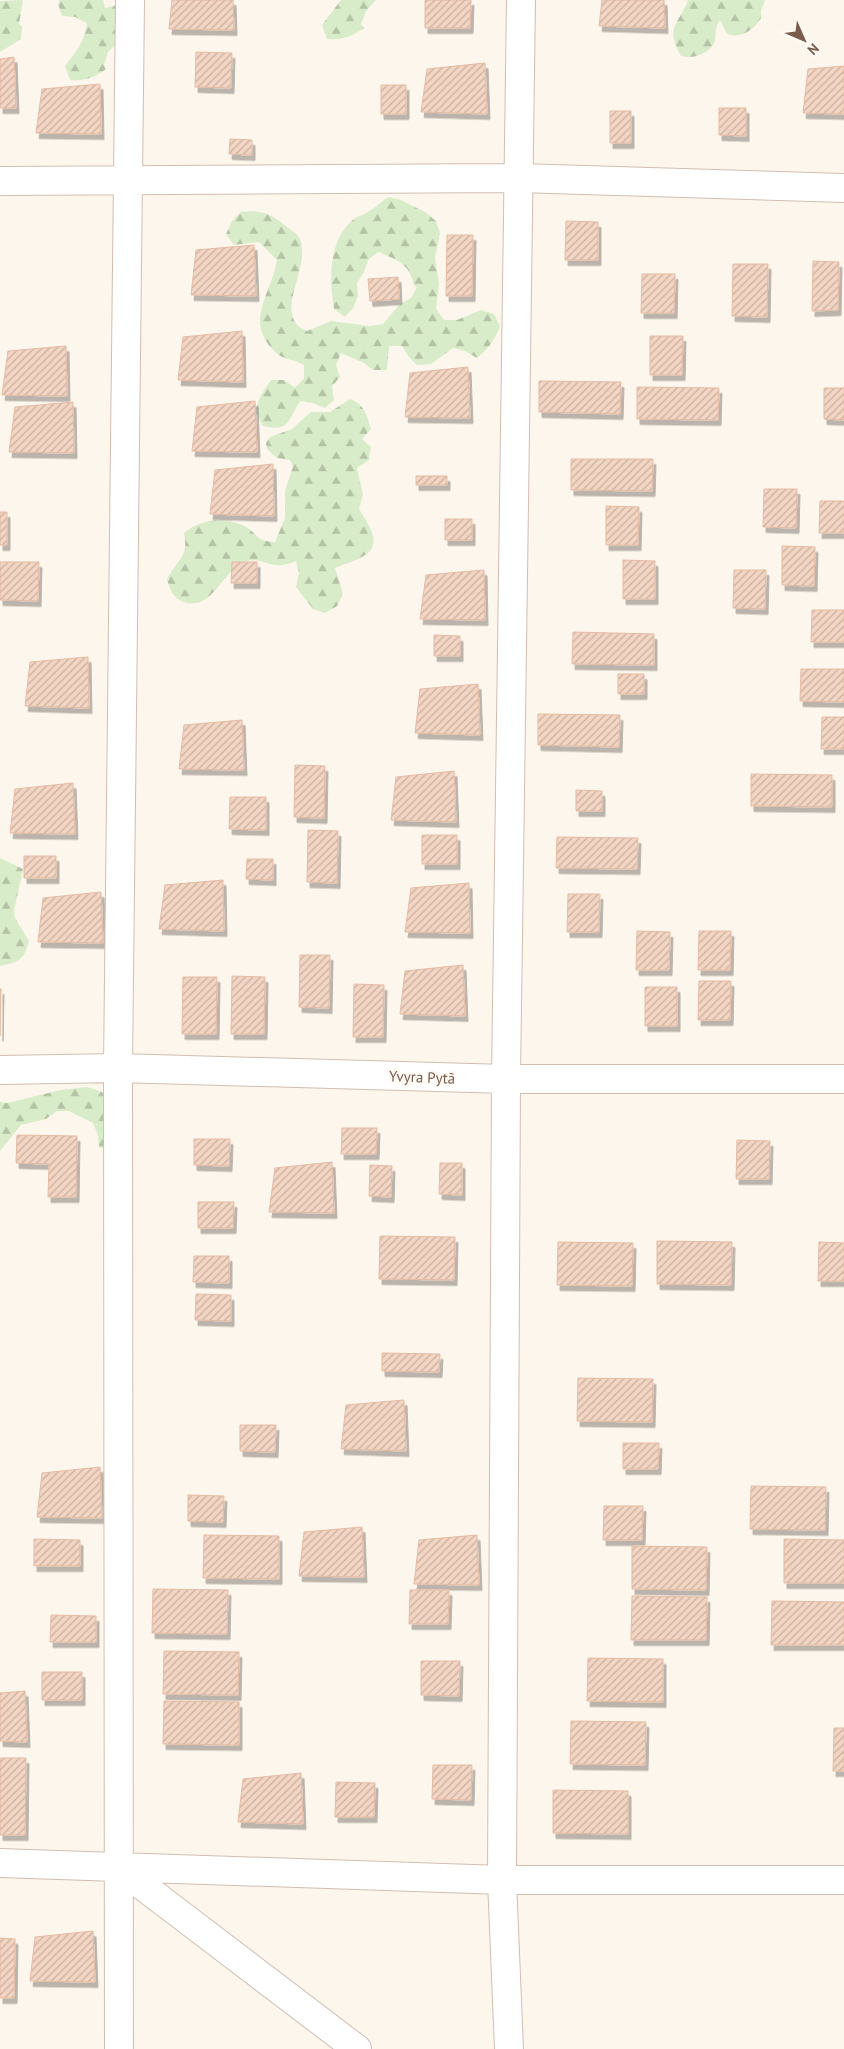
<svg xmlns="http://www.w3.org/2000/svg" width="844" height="2049" viewBox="0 0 844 2049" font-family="'PT Sans',sans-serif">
	<defs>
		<pattern id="forest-firs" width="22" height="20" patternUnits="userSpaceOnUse" patternTransform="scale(1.25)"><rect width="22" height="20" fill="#d8ecc9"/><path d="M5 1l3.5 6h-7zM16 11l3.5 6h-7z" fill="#b4c2a5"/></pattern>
		<pattern id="building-hatch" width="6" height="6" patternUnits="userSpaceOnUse" patternTransform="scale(1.25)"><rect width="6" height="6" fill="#f3d5c3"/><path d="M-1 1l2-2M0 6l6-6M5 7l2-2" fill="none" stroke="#cab0a1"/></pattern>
		<filter id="shadow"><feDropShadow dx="3" dy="5.5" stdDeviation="0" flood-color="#0004"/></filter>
	</defs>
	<rect width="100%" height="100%" fill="#fdf6ec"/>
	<!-- forest -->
	<path fill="url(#forest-firs)" d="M23,0l-4,24 3,2 -1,13 -21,13v-51z
		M60,0h43l2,8 13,-3 -1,38 -9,9 -4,13 2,4c-12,9 -21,12 -36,11l-5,-14c11,-14 20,-25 22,-43l-12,-6 -13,-1 -4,-12z
		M341,0h35l-10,11 -5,13 3,4c-13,9 -21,12 -37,11l-5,-14z
		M686,0h79l-4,11v7c-7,12 -20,21 -34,16l-7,-14c-5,7 -4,12 -5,20 -3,13 -23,20 -34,16 -16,-28 -4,-30 7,-55z
		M388,197l13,3 24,12 11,9 4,12 -5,25 4,26 -3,25 8,11h13l24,-10 13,4 6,12c-5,14 -12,23 -23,32l-12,-7 -12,-3 -22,16 -14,1 -8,-8 -7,-11h-13l-2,24h-14l-9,-7 -23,-10 -5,12 4,12 -8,9 2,14 -9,8 -12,-5 -13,-2c-12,20 -11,31 -37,25 -12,-20 -4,-28 8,-46h13l11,8 9,-10v-13c-7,-4 -22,-7 -25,-10 -38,-31 -8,-59 -2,-95l-18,-18 -25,3 -8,-11 6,-13 9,-9c16,-2 29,0 42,12 5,4 14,9 17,15 10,26 -18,61 -5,83 2,4 7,6 12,9l24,-10 39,5 13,-2 17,-20 11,-6 6,-11 -3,-1c-5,-23 -16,-26 -36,-34l-10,8 -4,12 -7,11 1,13 -5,12 -8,9 -11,-8c-5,-30 -6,-70 21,-91 4,-2 8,-3 11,-5 8,-4 15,-11 22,-16z
		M350,399c14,5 17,16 21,30l-9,10 9,8 -2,13 -12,8 6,27 -4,14c9,15 26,36 3,48 -9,5 -18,7 -27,11l8,26 -6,12 -12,7 -12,-4 -17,-22 3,-14 -3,-12c-26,12 -32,-6 -52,1 -21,8 -30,46 -57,41 -13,-3 -17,-12 -20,-24 11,-20 22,-22 17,-46 15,-13 39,-17 58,-8 17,7 10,16 33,17l10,-24v-27l8,-25 -3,-6 -13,-2 -10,-9 -1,-6 4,-6 22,-8 19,-17h19z
		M0,858l23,11 -9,42 1,7 14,23c-5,19 -10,21 -29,25z
		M87,1087l13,4 11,7 -3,49 -9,1 -1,-13 -5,-12 -24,-12h-12l-11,8 -25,6 -21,26v-49l7,1 54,-13z"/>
	<!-- building -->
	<path fill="url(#building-hatch)" stroke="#e6bba3" filter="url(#shadow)" d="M172,0h61l1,30 -65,-1z
		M425,0h46l-1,28h-45z
		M602,0h62l1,28 -66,-2z
		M196,52l36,1 -1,35 -36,-1z
		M14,57l2,51h-16v-49z
		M485,63l2,51 -66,-2 6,-43z
		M844,66v48l-41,-1 5,-44z
		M100,84l1,50 -65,-1 6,-44z
		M381,85h25v29h-25z
		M719,108h27v28l-27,-1z
		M610,111h21v32h-21z
		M230,139l22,1v15l-23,-1z
		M566,221l32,1v38h-33z
		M447,235h26l-1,61h-26z
		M254,245l2,51 -65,-1 5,-45z
		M813,261l26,1 -1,48 -26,1z
		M733,264h35l-1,53 -35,-1z
		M642,274h33l-1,39h-33z
		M398,277l1,22 -29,2 -2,-22z
		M242,331l1,51 -65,-2 5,-43z
		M650,336h33l-1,39h-32z
		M66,346l1,50 -65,-1 6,-44z
		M468,367l2,51 -65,-1 5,-44z
		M539,381l82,1 -1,32 -81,-2z
		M637,387l82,1 -1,32 -81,-1z
		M824,388h20v32l-20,-1z
		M255,401l2,51 -65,-1 5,-44z
		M73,402l1,51 -65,-1 6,-45z
		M571,459h82l-1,32 -81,-1z
		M273,464l1,52 -64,-2 5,-44z
		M416,476h31v9h-31z
		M764,489h33l-1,39 -33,-1z
		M820,501h24v32h-25z
		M606,506l33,1 -1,38h-32z
		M0,512h7v33h-7z
		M445,519h27v21h-27z
		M782,546l33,1 -1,39 -32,-1z
		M623,560l32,1v38h-32z
		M0,562h39l-1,39 -38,-1z
		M232,562h25v21h-26z
		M484,570l1,50 -65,-1 6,-44z
		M734,570h32l-1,39 -32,-1z
		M812,610h32v32h-33z
		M573,632l81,2v31l-82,-1z
		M434,635l26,1v20h-26z
		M88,657l1,51 -64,-2 5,-44z
		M801,669h43v33l-44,-1z
		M618,674h26v20h-26z
		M478,684l2,51 -65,-2 5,-44z
		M538,714l82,1 -1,32 -81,-2z
		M822,717h22v32h-23z
		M242,720l2,50 -65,-1 5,-44z
		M295,765l30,1 -1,52 -30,-1z
		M454,771l2,51 -65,-2 5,-43z
		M751,774l81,1v32l-81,-1z
		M73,783l2,51 -65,-1 5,-44z
		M576,790l26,1v20h-26z
		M230,797h36v33l-37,-1z
		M308,830l30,1 -1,52 -30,-1z
		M422,835h35v29h-35z
		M557,837l81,1 -1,31 -81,-1z
		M24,856h32v22h-32z
		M247,859h26v21l-27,-1z
		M223,880l1,51 -65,-2 6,-44z
		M469,883l1,50 -65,-1 6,-44z
		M101,892l2,51 -65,-1 5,-44z
		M568,894h32l-1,38h-32z
		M637,931l33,1 -1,38h-33z
		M699,931h32l-1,39h-32z
		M300,955h30l-1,53 -30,-1z
		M463,965l2,51 -65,-2 5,-43z
		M232,976l33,1 -1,57h-33z
		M183,977h34l-1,57h-34z
		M699,981h32l-1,39h-32z
		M354,984l30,1 -1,52h-30z
		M645,987h32v39h-32z
		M0,989h1l-1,47z
		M342,1128h35l-1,26h-35z
		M17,1135l60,1 -1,61h-28l1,-33 -33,-1z
		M194,1139h36l-1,27 -35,-1z
		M737,1140l33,1 -1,38h-33z
		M332,1162l2,51 -65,-1 6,-44z
		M440,1163h22v32l-23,-1z
		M370,1165l22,1 -1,31 -22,-1z
		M198,1202h36l-1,26h-35z
		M380,1236l75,1 -1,43 -75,-1z
		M657,1241l75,1 -1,43 -74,-1z
		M558,1242l75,1 -1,43 -75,-1z
		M819,1242l25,1v38h-26z
		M194,1256h35v27l-36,-1z
		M196,1294l35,1v26l-36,-1z
		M382,1353l58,1 -1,18 -57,-1z
		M578,1378l75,1 -1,43 -75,-1z
		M404,1400l2,51 -65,-2 5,-44z
		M240,1425h36l-1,27 -35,-1z
		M623,1443h36l-1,26h-35z
		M100,1467l2,51 -65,-1 5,-44z
		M751,1486l75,1 -1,43 -75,-1z
		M188,1495l36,1 -1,26 -35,-1z
		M604,1506h39l-1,34h-39z
		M362,1527l2,50 -65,-1 5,-44z
		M204,1535l75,1v43l-76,-1z
		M477,1535l2,50 -65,-1 5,-44z
		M34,1539l46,1v26h-46z
		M784,1539l60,1v43h-60z
		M632,1546l75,1 -1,43 -74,-1z
		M153,1589l75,1 -1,44 -75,-1z
		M410,1590h39l-1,34h-39z
		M632,1596l75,1 -1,43h-75z
		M772,1601l72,1v43h-73z
		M51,1615l45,1v26h-46z
		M164,1651l75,1 -1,43 -75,-1z
		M588,1658l75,1v43l-76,-1z
		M421,1661h39l-1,35 -38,-1z
		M42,1672h40v28h-40z
		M25,1691l2,51 -27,-1v-48z
		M164,1701l75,1v43l-76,-1z
		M571,1721l75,1 -1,43 -75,-1z
		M834,1728h10v43h-11z
		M0,1758h26l-1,77h-25z
		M433,1765h39l-1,35 -39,-1z
		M301,1773l2,51 -65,-2 5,-43z
		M336,1782l39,1 -1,34h-39z
		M553,1790l75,1v43l-75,-1z
		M93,1931l2,51 -65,-1 5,-44z
		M0,1938l15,1 -1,59h-14z"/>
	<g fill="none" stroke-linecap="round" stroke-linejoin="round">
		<!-- minor casing -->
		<g stroke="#d1beb0" stroke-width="30">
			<path id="minor" d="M0,181l519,-3 325,10
				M0,1070l118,-2 388,11h338
				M0,1863l502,17h342
				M118,1867l239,182
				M119,2049l-1,-981 12,-1068
				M509,2049l-7,-169 4,-801 15,-1079"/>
		</g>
		<!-- minor -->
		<use href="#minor" stroke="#fff" stroke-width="28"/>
	</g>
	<g text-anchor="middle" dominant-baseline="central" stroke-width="5" stroke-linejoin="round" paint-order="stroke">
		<!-- street labels -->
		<g font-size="15" fill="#7a5c4d" stroke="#fffaf3">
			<text transform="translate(422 1077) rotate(2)">Yvyra Pytã</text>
		</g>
	</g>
	<!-- north arrow -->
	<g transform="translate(804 40) rotate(135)" stroke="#fffaf3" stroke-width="4" paint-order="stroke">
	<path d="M0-4L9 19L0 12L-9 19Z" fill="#7a5c4d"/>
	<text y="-8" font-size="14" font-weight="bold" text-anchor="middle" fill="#7a5c4d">N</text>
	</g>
</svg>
